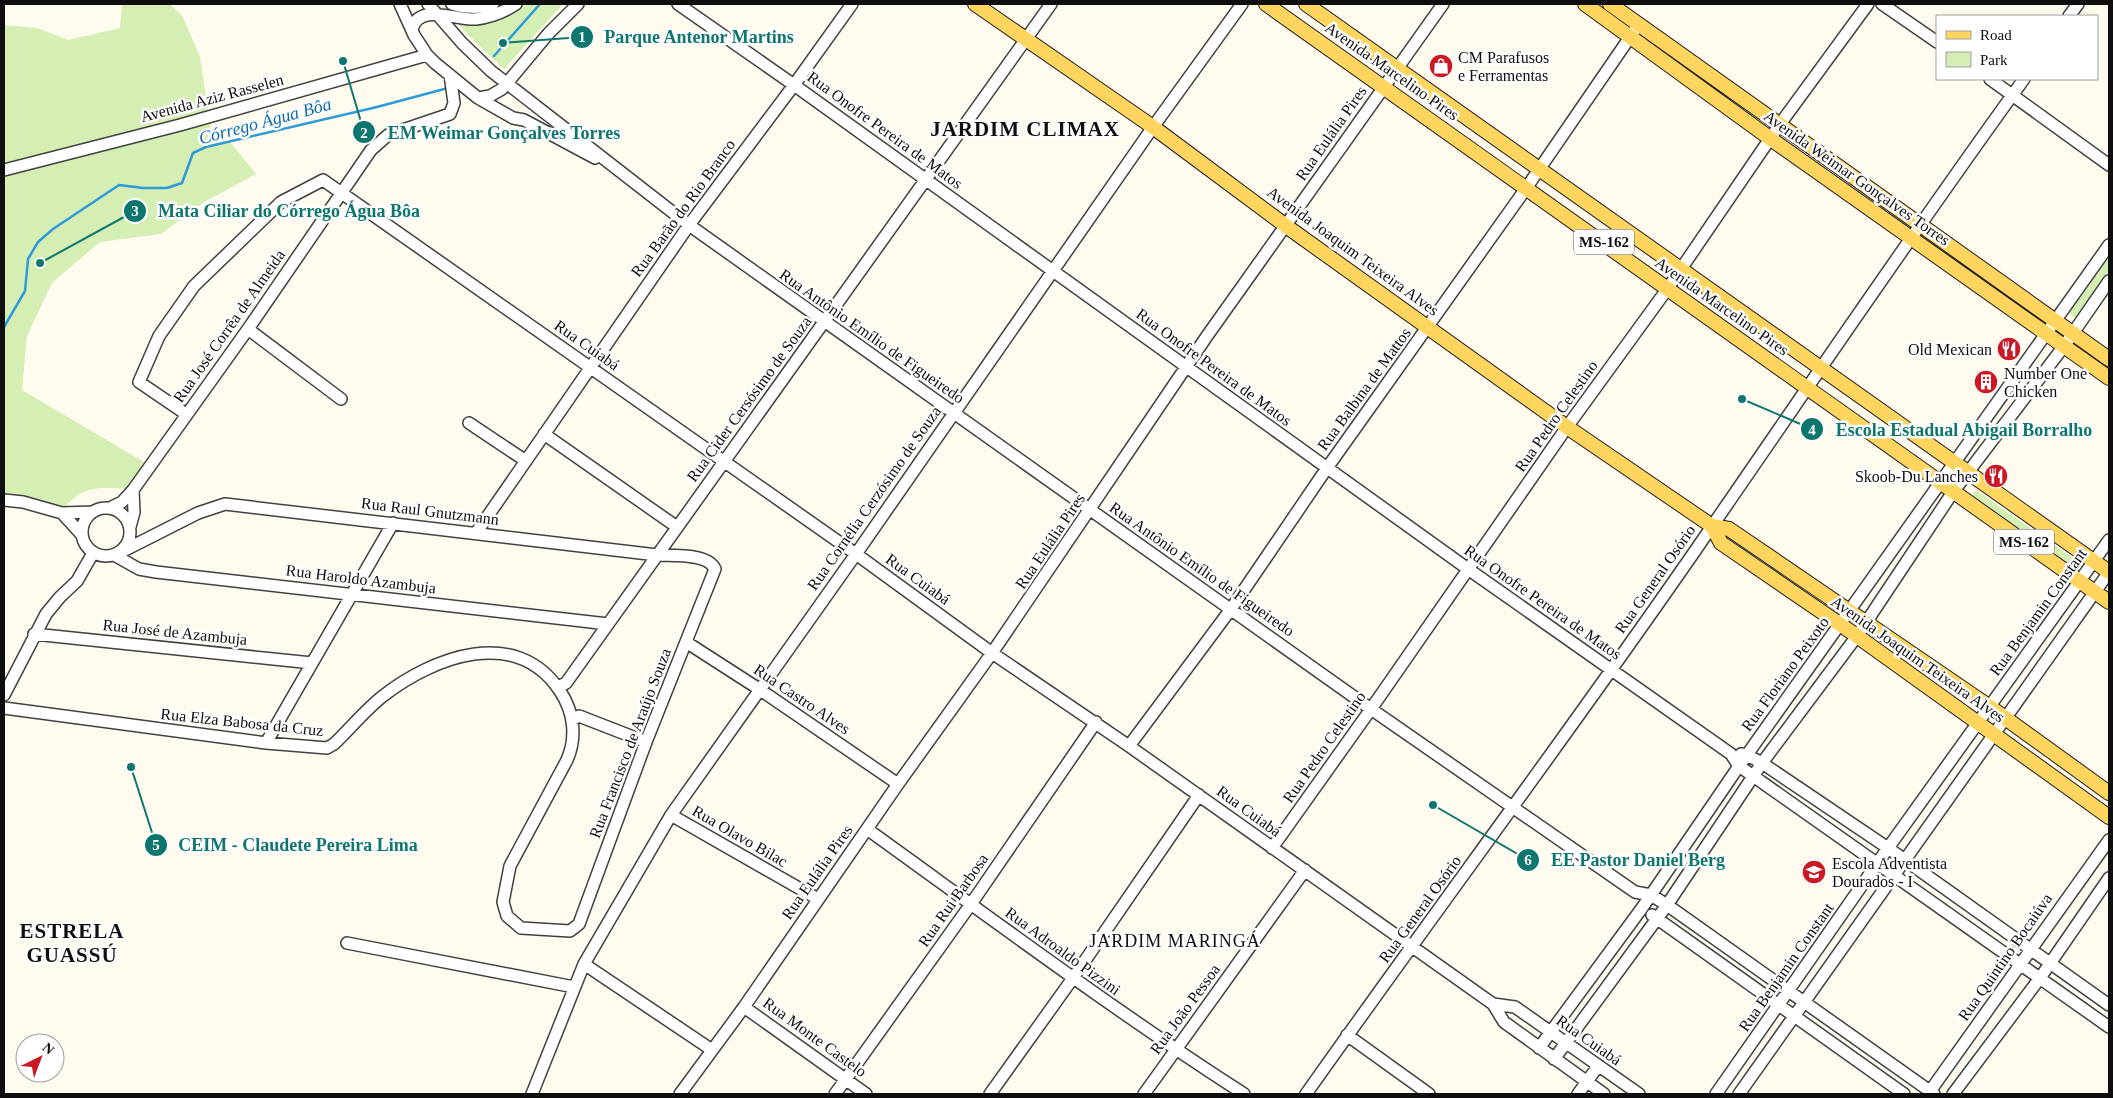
<svg xmlns="http://www.w3.org/2000/svg" width="2113" height="1098" viewBox="0 0 2113 1098" font-family="Georgia,serif">
	<rect width="100%" height="100%" fill="#fffbef"/>
	<!-- green -->
	<path fill="#d4eeb4" d="M131,4h39l13,13 17,40 13,88 17,-3 26,32 -50,27 -45,33 -61,8 -48,41 -25,53 -5,54 122,72 -16,27c-29,-2 -45,-4 -65,20l-31,-10 -28,-3v-471l33,3 31,12 52,-12 2,-23z
		M441,4h122l-59,65 -37,-35z
		M2109,253v17l-34,48 -8,-6z
		M1976,490l107,75 -4,6 -107,-76z"/>
	<g fill="none" stroke-linecap="round" stroke-linejoin="round">
		<!-- stream -->
		<path stroke="#2e9ada" stroke-width="2.5" d="M494,56l46,-52
			M4,327l21,-36 3,-32 10,-17 15,-13 66,-44 24,3h24l15,-5 11,-30 13,-6 171,-40 71,-19"/>
		<!-- minor casing -->
		<g stroke="#414141" stroke-width="14">
			<path id="minor" d="M400,4l14,31 13,20 8,8 43,35 35,20 11,2 71,38
				M428,4l34,39 29,28 198,154 682,484 264,183 16,3 16,10 267,189
				M452,4c12,4 29,5 41,0
				M678,4l116,81 674,484 263,185 8,12 370,261
				M1882,4l55,38
				M2069,16l9,-12
				M412,29c7,-27 45,-8 64,-10 15,-2 28,-7 40,-15
				M1990,79l119,86
				M478,98l12,-2 12,-7 46,-55 30,-30
				M4,170l176,-45 247,-70
				M248,329l93,70
				M186,414l-47,-32 20,-46 35,-50 87,-84 42,-22 533,374 136,99 137,93 364,258 11,18 100,72
				M469,423l57,38
				M544,434l133,93
				M4,500l19,2 39,11 31,-1
				M82 532a24 24 0 1 1 48 0a24 24 0 1 1-48 0Z
				M110,508l12,-6 11,-12 115,-161 123,-179 17,-15 62,-21 4,-11 -4,-28
				M62,513l20,22
				M130,527l4,-15 -1,-22
				M476,533l213,-308 105,-140 58,-81
				M114,555l25,14 17,3 452,52
				M34,634l278,29
				M686,642l73,47 139,95
				M558,687l8,-4 485,-679
				M4,695l42,-81 14,-17 17,-16 16,-28
				M4,708l262,35 61,5 7,-4c16,-15 31,-34 49,-48 50,-39 133,-71 177,-5 14,21 17,46 7,69l-57,106 -7,36 4,14 14,12 49,3 9,-7 67,-182 69,-173c-7,-16 -42,-13 -58,-14l-432,-51 -27,9 -79,40
				M572,720l7,-4 67,26
				M266,743l127,-220
				M1129,746l102,-137 96,-141 200,-281 112,-163
				M1741,754l6,1 15,8 126,85 221,157
				M671,815l147,84
				M867,829c125,90 248,182 377,265
				M1272,848l99,-139 196,-282 101,-139 112,-164 88,-120
				M1652,915l252,179
				M347,943l227,44
				M584,964l128,86
				M1493,1004l22,3 124,87
				M744,1007l122,87
				M1347,1035l82,59
				M1539,1048l103,-140 97,-142 370,-521
				M1554,1059l113,-154 95,-142 95,-127 96,-144 111,-146 45,-65
				M532,1094l52,-130 87,-149 185,-261 297,-427 89,-123
				M680,1094l64,-87 154,-223 94,-131 215,-317 236,-332
				M835,1094l136,-190 125,-182
				M990,1094l83,-116 126,-183
				M1144,1094l161,-224
				M1306,1094c132,-187 270,-370 400,-559 105,-152 209,-306 318,-456
				M1578,1094l20,-28
				M1716,1094l172,-246 221,-308
				M1739,1094l370,-522
				M1928,1094l181,-254
				M1953,1094l87,-116 69,-100"/>
		</g>
		<!-- major casing -->
		<g stroke="#1f1f1f" stroke-width="16">
			<path id="major" d="M975,4l178,123 133,99 281,201 145,99 17,3 261,178 119,86
				M1266,4l843,598
				M1306,4l803,568
				M1585,4l186,135 338,239
				M1610,4l499,355
				M1712,526l9,17 136,93 252,181"/>
		</g>
		<!-- minor -->
		<use href="#minor" stroke="#fff" stroke-width="11"/>
		<!-- major -->
		<use href="#major" stroke="#ffd45f" stroke-width="14"/>
	</g>
	<!-- icons -->
	<defs>
		<g id="shop-disc" transform="scale(1.25)"><circle r="9.5" fill="#cc1825" stroke="#fff"/><path d="M-5-2.5h2.3a2.7 3.5 0 0 1 5.4 0H5L5.5 6h-11ZM-1.5-2.5h3a1.5 2.3 0 0 0-3 0Z" fill="#fff"/></g>
		<g id="restaurant-disc" transform="scale(1.25)"><circle r="9.5" fill="#cc1825" stroke="#fff"/><path d="M-5-6h1v4h1v-4h1v4h1v-4h1v5L-1.5 .5V6h-2V.5L-5-1ZM5-6V6H3V1.5H1.5Q1.5-4 5-6Z" fill="#fff"/></g>
		<g id="building-disc" transform="scale(1.25)"><circle r="9.5" fill="#cc1825" stroke="#fff"/><path d="M-4-6H4V6H1V3H-1V6H-4ZM-2.5-4.3h1.7v1.8h-1.7ZM.8-4.3h1.7v1.8H.8ZM-2.5-1h1.7V.8h-1.7ZM.8-1h1.7V.8H.8Z" fill="#fff"/></g>
		<g id="school-disc" transform="scale(1.25)"><circle r="9.5" fill="#cc1825" stroke="#fff"/><path d="M0-5L7-2L0 1L-7-2ZM-4 1L0 2.5L4 1V4Q0 6-4 4Z" fill="#fff"/></g>
	</defs>
	<g fill-rule="evenodd">
		<use href="#shop-disc" x="1441" y="66"/>
		<use href="#restaurant-disc" x="2009" y="349"/>
		<use href="#building-disc" x="1986" y="382"/>
		<use href="#restaurant-disc" x="1996" y="476"/>
		<use href="#school-disc" x="1814" y="872"/>
	</g>
	<g text-anchor="middle" dominant-baseline="central" stroke-width="5" stroke-linejoin="round" paint-order="stroke">
		<!-- shield labels -->
		<g fill="#fff" stroke="#565656" stroke-width="1">
			<rect x="1574" y="229.5" width="60" height="25" rx="4"/>
			<rect x="1994" y="529.5" width="60" height="25" rx="4"/>
		</g>
		<g font-size="15" font-weight="bold" fill="#0e0e0e">
			<text x="1604" y="242">MS-162</text>
			<text x="2024" y="542">MS-162</text>
		</g>
		<!-- poi labels -->
		<g font-size="16" fill="#0e0e0e" stroke="#fff" text-anchor="start">
			<text x="1458" y="57">CM Parafusos<tspan x="1458" dy="18">e Ferramentas</tspan></text>
			<text x="1992" y="349" text-anchor="end">Old Mexican</text>
			<text x="2004" y="373">Number One<tspan x="2004" dy="18">Chicken</tspan></text>
			<text x="1978" y="476" text-anchor="end">Skoob-Du Lanches</text>
			<text x="1832" y="863">Escola Adventista<tspan x="1832" dy="18">Dourados - I</tspan></text>
		</g>
		<!-- street labels -->
		<g font-size="16" fill="#0e0e0e" stroke="#fff">
			<text transform="translate(1392 71) rotate(35)">Avenida Marcelino Pires</text>
			<text transform="translate(212 98) rotate(-15)">Avenida Aziz Rasselen</text>
			<text transform="translate(885 130) rotate(36)">Rua Onofre Pereira de Matos</text>
			<text transform="translate(1331 133) rotate(-55)">Rua Eulália Pires</text>
			<text transform="translate(1857 178) rotate(35)">Avenida Weimar Gonçalves Torres</text>
			<text transform="translate(683 208) rotate(-54)">Rua Barão do Rio Branco</text>
			<text transform="translate(1353 251) rotate(36)">Avenida Joaquim Teixeira Alves</text>
			<text transform="translate(1722 306) rotate(35)">Avenida Marcelino Pires</text>
			<text transform="translate(229 326) rotate(-55)">Rua José Corrêa de Almeida</text>
			<text transform="translate(872 336) rotate(35)">Rua Antônio Emílio de Figueiredo</text>
			<text transform="translate(587 345) rotate(35)">Rua Cuiabá</text>
			<text transform="translate(1214 367) rotate(36)">Rua Onofre Pereira de Matos</text>
			<text transform="translate(1364 389) rotate(-54)">Rua Balbina de Mattos</text>
			<text transform="translate(749 399) rotate(-54)">Rua Cider Cersósimo de Souza</text>
			<text transform="translate(1556 416) rotate(-55)">Rua Pedro Celestino</text>
			<text transform="translate(874 498) rotate(-55)">Rua Cornélia Cerzósimo de Souza</text>
			<text transform="translate(430 511) rotate(7)">Rua Raul Gnutzmann</text>
			<text transform="translate(1050 541) rotate(-56)">Rua Eulália Pires</text>
			<text transform="translate(1202 569) rotate(35)">Rua Antônio Emílio de Figueiredo</text>
			<text transform="translate(361 579) rotate(7)">Rua Haroldo Azambuja</text>
			<text transform="translate(918 579) rotate(36)">Rua Cuiabá</text>
			<text transform="translate(1655 579) rotate(-55)">Rua General Osório</text>
			<text transform="translate(1543 602) rotate(35)">Rua Onofre Pereira de Matos</text>
			<text transform="translate(2038 612) rotate(-54)">Rua Benjamin Constant</text>
			<text transform="translate(175 632) rotate(6)">Rua José de Azambuja</text>
			<text transform="translate(1918 659) rotate(35)">Avenida Joaquim Teixeira Alves</text>
			<text transform="translate(1785 674) rotate(-54)">Rua Floriano Peixoto</text>
			<text transform="translate(802 699) rotate(34)">Rua Castro Alves</text>
			<text transform="translate(242 722) rotate(6)">Rua Elza Babosa da Cruz</text>
			<text transform="translate(630 743) rotate(-69)">Rua Francisco de Araújo Souza</text>
			<text transform="translate(1324 747) rotate(-55)">Rua Pedro Celestino</text>
			<text transform="translate(1249 811) rotate(36)">Rua Cuiabá</text>
			<text transform="translate(740 836) rotate(30)">Rua Olavo Bilac</text>
			<text transform="translate(817 872) rotate(-55)">Rua Eulália Pires</text>
			<text transform="translate(953 900) rotate(-55)">Rua Rui Barbosa</text>
			<text transform="translate(1420 909) rotate(-54)">Rua General Osório</text>
			<text transform="translate(1063 951) rotate(36)">Rua Adroaldo Pizzini</text>
			<text transform="translate(2005 957) rotate(-55)">Rua Quintino Bocaiúva</text>
			<text transform="translate(1786 967) rotate(-55)">Rua Benjamin Constant</text>
			<text transform="translate(1185 1009) rotate(-54)">Rua João Pessoa</text>
			<text transform="translate(815 1037) rotate(36)">Rua Monte Castelo</text>
			<text transform="translate(1589 1040) rotate(35)">Rua Cuiabá</text>
		</g>
		<!-- water labels -->
		<g font-size="18" font-style="italic" fill="#0b6aad" stroke="#fff">
			<text transform="translate(265 121) rotate(-15)">Córrego Água Bôa</text>
		</g>
		<!-- neighbourhood labels -->
		<g font-size="18" letter-spacing="1" fill="#0e0e0e" stroke="#fff">
			<text x="1175" y="941">JARDIM MARINGÁ</text>
		</g>
		<!-- district labels -->
		<g font-size="21" font-weight="bold" letter-spacing="1" fill="#0e0e0e" stroke="#fff">
			<text x="1025" y="129">JARDIM CLIMAX</text>
			<text x="72" y="931">ESTRELA<tspan x="72" dy="24">GUASSÚ</tspan></text>
		</g>
	</g>
	<!-- callouts -->
	<path fill="none" stroke="#0f766e" stroke-width="2" d="M503 43L582 37M343 61L364 132M40 263L135 211M1742 399L1812 429M131 767L156 845M1433 805L1528 860"/>
	<g fill="#0f766e" stroke="#fff" stroke-width="2">
		<circle cx="503" cy="43" r="5"/>
		<circle cx="343" cy="61" r="5"/>
		<circle cx="40" cy="263" r="5"/>
		<circle cx="1742" cy="399" r="5"/>
		<circle cx="131" cy="767" r="5"/>
		<circle cx="1433" cy="805" r="5"/>
		<circle cx="582" cy="37" r="12"/>
		<circle cx="364" cy="132" r="12"/>
		<circle cx="135" cy="211" r="12"/>
		<circle cx="1812" cy="429" r="12"/>
		<circle cx="156" cy="845" r="12"/>
		<circle cx="1528" cy="860" r="12"/>
	</g>
	<g font-size="15" text-anchor="middle" font-weight="bold" fill="#fff">
		<text x="582" y="42">1</text>
		<text x="364" y="138">2</text>
		<text x="135" y="216">3</text>
		<text x="1812" y="435">4</text>
		<text x="156" y="850">5</text>
		<text x="1528" y="865">6</text>
	</g>
	<g font-size="18" text-anchor="middle" font-weight="bold" fill="#0f766e" stroke="#fff" stroke-width="5" stroke-linejoin="round" paint-order="stroke">
		<text x="699" y="43">Parque Antenor Martins</text>
		<text x="504" y="139">EM Weimar Gonçalves Torres</text>
		<text x="289" y="217">Mata Ciliar do Córrego Água Bôa</text>
		<text x="1964" y="436">Escola Estadual Abigail Borralho</text>
		<text x="298" y="851">CEIM - Claudete Pereira Lima</text>
		<text x="1638" y="866">EE Pastor Daniel Berg</text>
	</g>
	<!-- border -->
	<rect width="2113" height="1098" fill="none" stroke="#0e0e0e" stroke-width="10"/>
	<!-- legend -->
	<rect x="1936" y="15" width="162" height="65" fill="#ffffff" stroke="#9f9f9f"/>
	<rect x="1946" y="31" width="25" height="8" fill="#ffd45f" stroke="#9f9f9f"/>
	<text x="1980" y="40" font-size="15" fill="#0e0e0e">Road</text>
	<rect x="1946" y="52" width="25" height="15" fill="#d4eeb4" stroke="#9f9f9f"/>
	<text x="1980" y="65" font-size="15" fill="#0e0e0e">Park</text>
	<!-- north arrow -->
	<g transform="translate(40 1058) rotate(42)"><circle r="24" fill="#ffffff" stroke="#9f9f9f"/>
	<path d="M0-4L9 19L0 12L-9 19Z" fill="#cc1825"/>
	<text y="-8" font-size="14" font-weight="bold" text-anchor="middle" fill="#0e0e0e">N</text>
	</g>
</svg>
